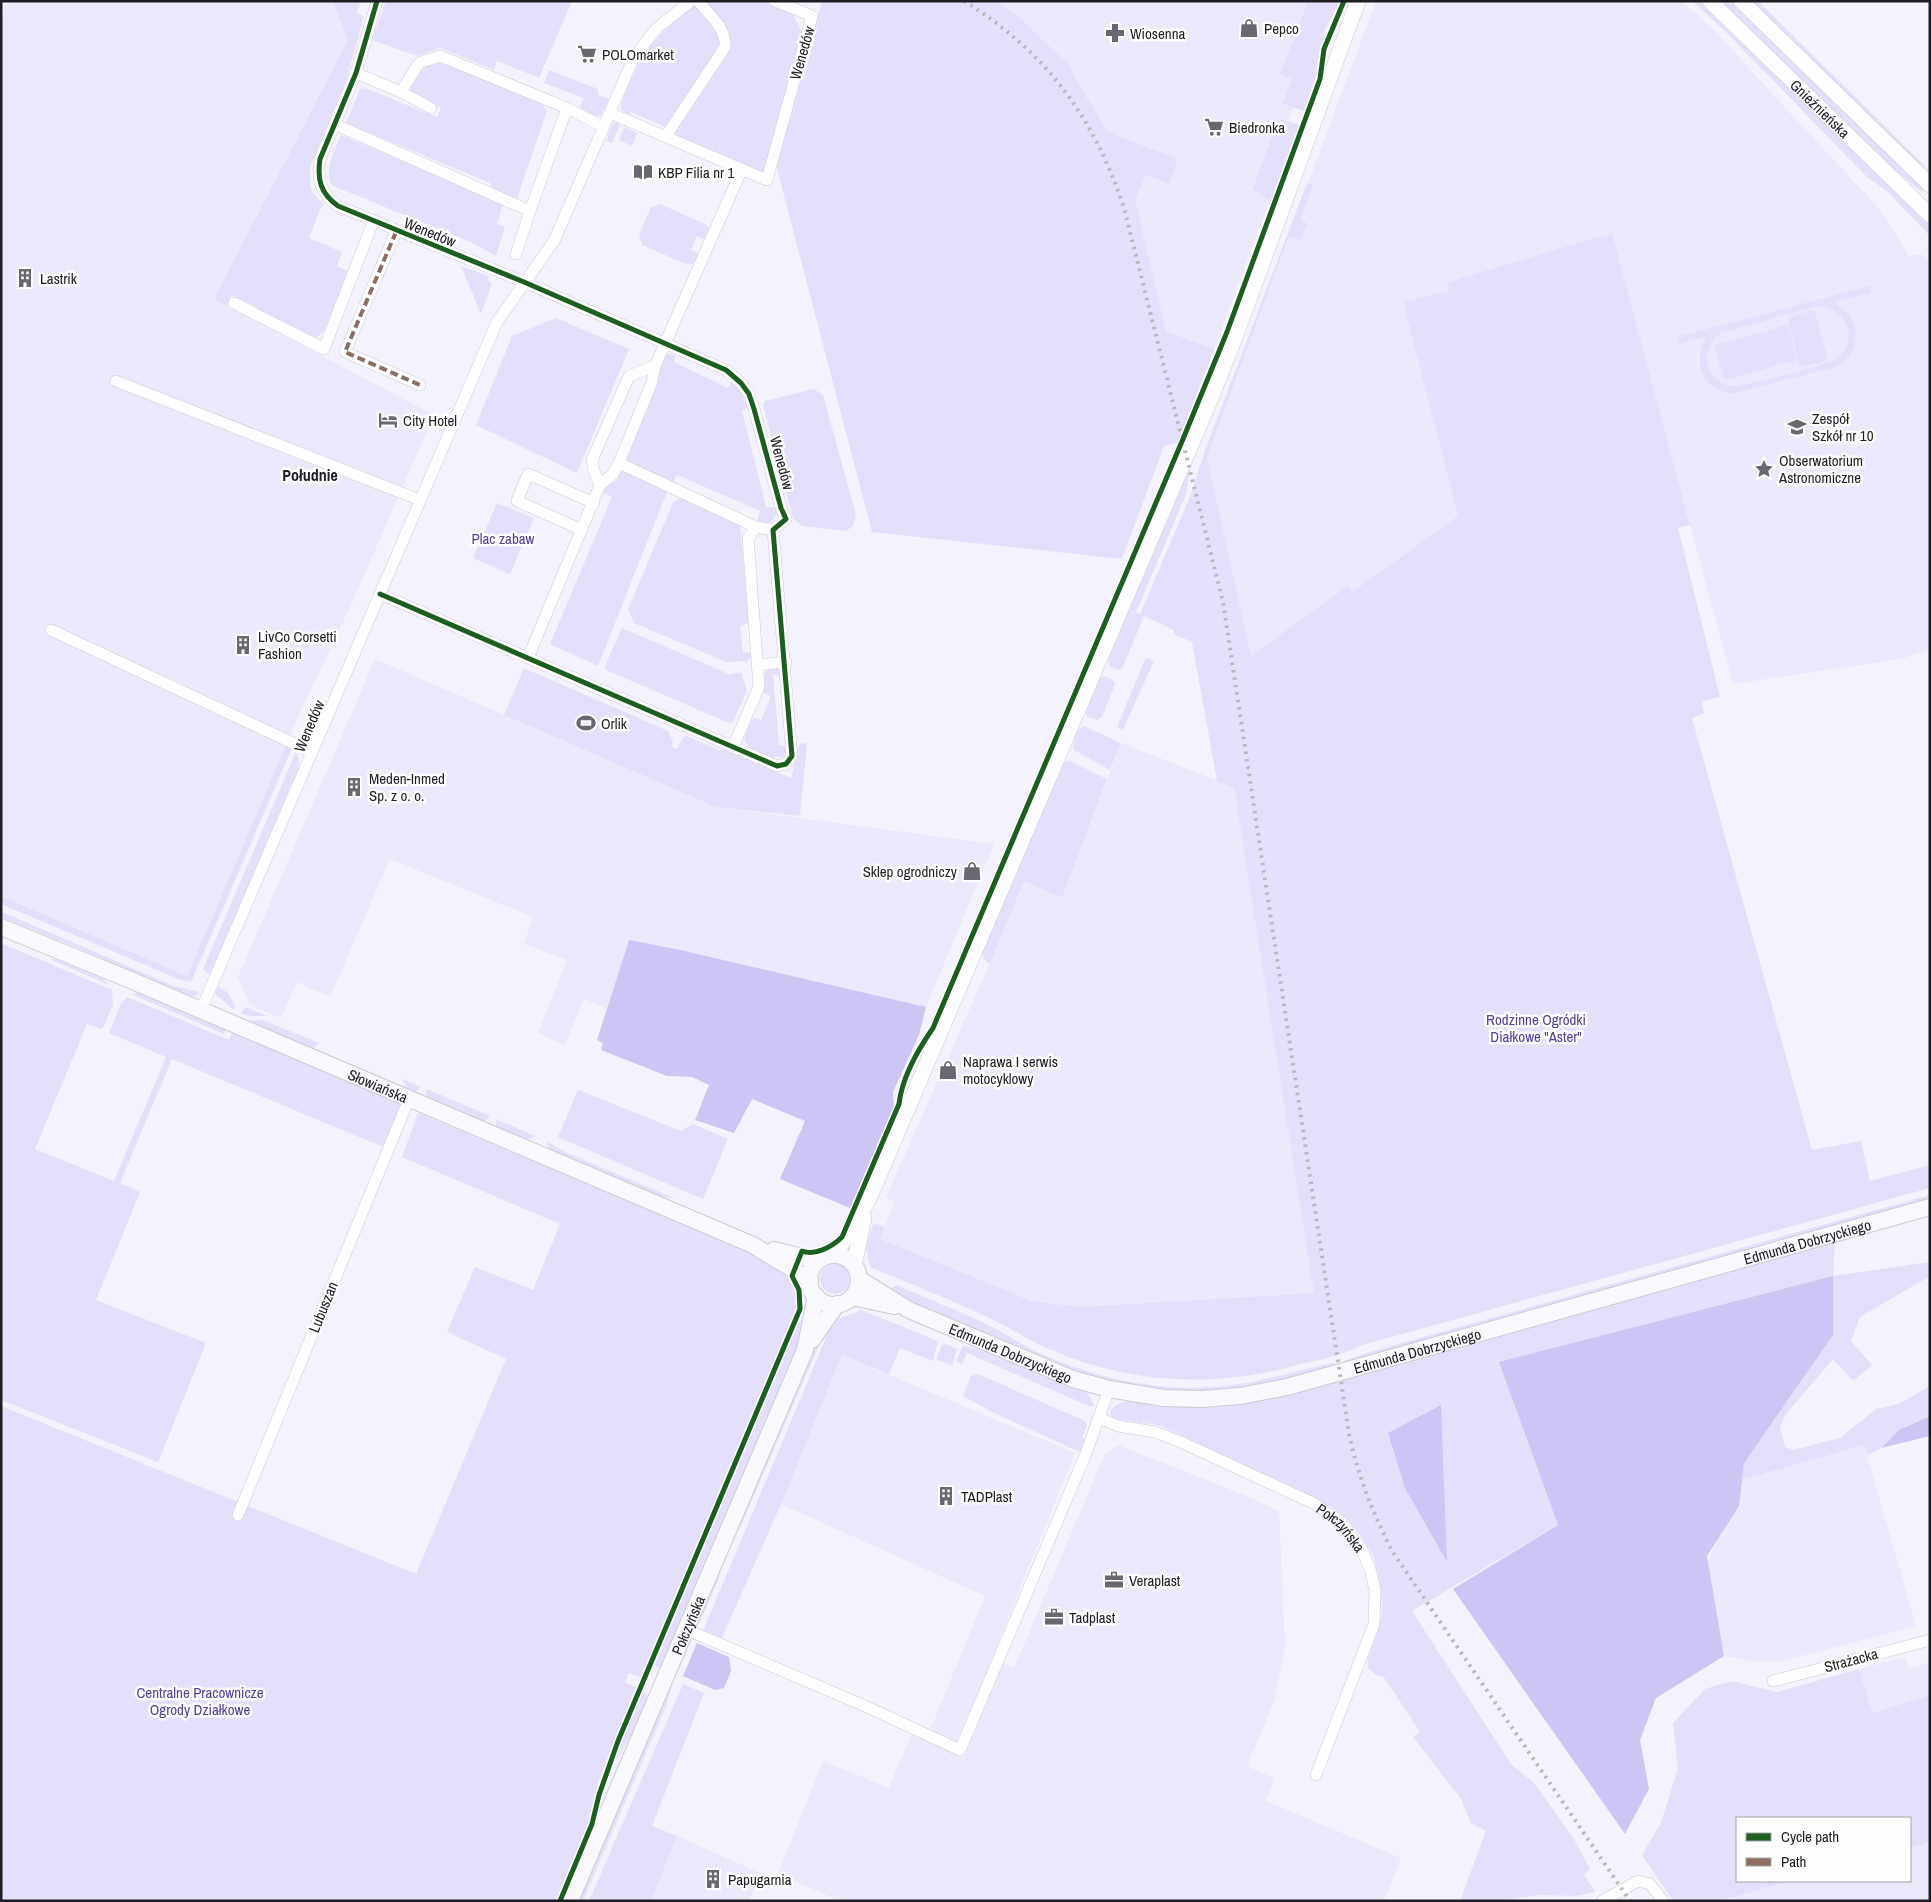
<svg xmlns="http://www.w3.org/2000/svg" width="1931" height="1902" viewBox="0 0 1931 1902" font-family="'Archivo Narrow',sans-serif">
	<rect width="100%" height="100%" fill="#f4f2fc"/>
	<!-- built -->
	<path fill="#ebe9fc" d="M10,1h323l15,37 -134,261 220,116 -82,188 -55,116 -110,257 -186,-80v-885z
		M994,1h314l-25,66 22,8 -41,114 9,3 -59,157 -48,-18 -31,-132 11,-24 32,-16 -70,-27 -29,-47 -9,-19z
		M1376,1h304l28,23 174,188 27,44 12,-2 9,8v387l-29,10 -168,25 -121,-450 -164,48 1,8 -46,12 55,214 -106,76 -5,-7 -96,71 -44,-199 82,-221 12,4 6,-17 -12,-4z
		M375,659l341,148 278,37 -68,163 -250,-58 -47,-9 -22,68 -23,-9 -19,46 -27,-12 29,-73 -43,-16 9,-27 -143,-58 -60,138 -33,-15 -16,36 -31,-13 -12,-28z
		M1121,743l113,44 81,506 -235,14 -48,-6 -152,-62 15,-37 -9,-5 109,-245 29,-71 38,17z
		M842,1355l233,98 -83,205 22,10 91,-214 13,-9 126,50 35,16 6,137 -10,51 -28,67 28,13 -9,22 135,57 -17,43h-544l-62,-27 45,-113 66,27 23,-55 14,7 59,-144 -204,-92z
		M1864,1445l52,181 -133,35 -28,1 -31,-6 -29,-12 10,-76 37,-88z
		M1905,1657l4,11 21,-6v33l-59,18 -12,-44z
		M677,1836l83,37 -11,28h-98z
		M1930,1842v59h-210l71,-20h119v-33z"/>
	<!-- green -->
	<path fill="#e4e0fb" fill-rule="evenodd" d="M333,1h28l-4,12 7,3 -18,65 -36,86v18l3,8 12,13 -3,-1 -13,33 33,14 -5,14 11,5 -24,60 -8,7 -84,-43 -6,11 -12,-7 134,-260z
		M386,1h186l-33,77 -42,-17 -3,9 -54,-22 -23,8 -45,-16z
		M700,1h63l29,12 10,19 -38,140 -6,-1 -81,-34 -2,-6 -44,-19 -3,3 -7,-6c-1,-7 4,-15 7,-22 19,-45 34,-56 72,-86z
		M822,1h172l22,14 54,51 9,19 29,47 70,27 -9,25 -23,-9 -11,24 31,132 48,18 -35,93 -15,4 -42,113 -250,-27 -96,-367z
		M1308,1h32l-17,32 3,2 -7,18 -2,21 -13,37 -21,-7 9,-25 -12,-5z
		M1692,1h9l229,223v12l-43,-45 -20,-14 -142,-146z
		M1719,1h13l193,188 -3,3 -32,-26z
		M1750,1h8l172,170 -20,-14z
		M435,61l104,40 8,10 -31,90 -22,-10 -4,-8 -144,-60 14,-34 5,-1 72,29 4,-9 -29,-12c-6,-17 11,-27 23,-35z
		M549,70l49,19v6l11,4 -8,16 -7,1 -15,-7 5,-11 -40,-15z
		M1283,119l16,6 -27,76h-2l-17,-12 24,-67z
		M617,122l3,3 -8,18 -6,-2 6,-16z
		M624,127l13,6 -5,13 -13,-6z
		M341,135l162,69 -6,20 8,3 -9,29 -23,-13 -142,-58c-6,-18 3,-33 10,-50z
		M1307,183l6,2 -13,35 7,3 -6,17 -12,-4 -82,221 44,199 97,-71 4,7 106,-76 -55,-214 46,-12 -1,-8 164,-49 78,292 -12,3 42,169 -18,4 2,12 -12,5 120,432 49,-9 9,40 60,-16v23l-571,158c-21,12 -45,14 -69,21 -81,21 -163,16 -241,-18 -22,-10 -42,-23 -64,-33 -38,-18 -77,-33 -115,-49l-4,-21 7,-23 12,4 -5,12 152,62 48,6 234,-14 -80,-506 -17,-6 -25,-139 -18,-8v-4l-30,-14 -21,51 -5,3 -8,-3 -2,-9 84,-197 -7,36 -49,115 4,2 50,-117 14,-44z
		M660,204l47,21 3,7 -4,8 -9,-4 -6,14 9,4 -4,9 -8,2 -46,-20 -3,-10 12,-28z
		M461,266l28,10 -1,4 4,4 -11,30z
		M1869,286l2,7 -37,9 16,13 6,15 -2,17 -8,13 -11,7 -104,27c-29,-7 -39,-30 -25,-57l-26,7 -3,-7zM1818,306c15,3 27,8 30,24 2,10 -2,22 -10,28 -8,6 -96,30 -106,28 -29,-4 -33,-38 -11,-53z
		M1814,310l14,50 -28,7 -13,-50z
		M556,318l73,31 -52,124 -101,-48 36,-89z
		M1788,325l9,35 -73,20 -10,-35z
		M666,354l9,1 -1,7 54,26 4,-7 12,13 5,13 -7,4 24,96h10l2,6 -8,10 -13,-2 3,-10 -83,-36 -4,7 -48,-20 37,-103z
		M814,389l9,6 33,120 -3,11 -7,5 -44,-5 -9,-8 -30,-113 2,-4z
		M622,467l47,20 -71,179 -48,-22 62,-147 -10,-5 4,-6 10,-5z
		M678,499h5l57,26 9,97 -9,5 3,25 7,1 1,4 -3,4 -22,1 -92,-39 -6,-14 45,-106z
		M497,503l37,15 -24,56 -37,-16z
		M622,628l109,47 1,-2h9l6,17 -14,32 -4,1 -123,-53 -1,-4z
		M1146,657l8,4 -31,69 -6,-3z
		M524,668l144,63 5,11 -2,5 6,2 6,-12 4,-1 33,15 1,-3 70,30c3,-9 6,-30 9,-34l7,-1 -7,73 -84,-9 -212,-92z
		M778,668l2,7h-7l6,70 8,2 -1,9c-11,5 -39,-5 -42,-17l7,-18 4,-3 6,2 10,-23 -7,-5 1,-20 4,-3z
		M1103,676l10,4 2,4 -13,33 -5,3 -9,-3 -3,-5 14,-33z
		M1084,726l37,17 -11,27 -36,-20c-2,-9 1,-20 10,-24z
		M286,745l6,3 -101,234 -13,-3 -177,-75v-8l186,80z
		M296,752l3,8 -1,9 -88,206 -7,-6z
		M1068,760l39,19 -45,119 -38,-17 -34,83 -7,-5v-9l80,-186z
		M2,912l172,74 26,6 -5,4h-10l-107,-48 -77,-31z
		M1,943l111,47 1,15 -10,23 -1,1 -15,-5 -52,125 79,32 52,-124 -57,-24 12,-29 6,-7 102,43 4,-9 168,74 -18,42 -211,-88 -52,124 20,9 -44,108 110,43 -48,119 -157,-62z
		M49,959h6l48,20 6,6z
		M218,986l10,7 7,13 -1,4 -19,-16z
		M139,993h5l82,35 -2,6 -93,-40z
		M245,1007l3,1 19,8h-17l-9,-3z
		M239,1017l11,4 13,-1 56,23 -6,6 -75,-30z
		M402,1079l18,8 -2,3 -7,2 -3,-1z
		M427,1089l63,27 -5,5 -5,1 -51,-22 -3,-6z
		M578,1090l103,41 12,-7 35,15 -25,60 -145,-62z
		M418,1113l361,150 18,27 2,15 -158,372 -12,-4 -4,10 11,4 -38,96 -12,47 -30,71h-555v-495l415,168 90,-215 -59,-27 28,-65 58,23 27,-66 -158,-67z
		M496,1119l39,17 -9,5 -30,-14z
		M547,1141l18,11 111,47 -26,-5 -102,-44z
		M1930,1195v6l-588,164 -1,-3 22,-8z
		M1835,1241l-2,35 97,-14v14l-70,41 -9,24 21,24 -19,16 -20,-22 -47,55 -6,12 5,21 8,3 47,-12 36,-29 23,-5 31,-18v30l-31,14 -18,18 -13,7 -4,-10 -122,35 2,-17 -244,-101 58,163 -146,86 99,153 24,20 39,55 16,30 -6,5 11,18 -20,4 -37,-1 -39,6h-39l26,-70 -15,-8 -10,-24 -48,-62 7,-5 -37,-56 -7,-1 -8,-7v-9l13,-39 1,-16 -3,-24 -6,-25 -13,-20 -15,-18 -13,-10 -158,-75 -17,-7 -43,-6 -4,-5 1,-4c14,-18 50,-6 70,-4z
		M820 1279a15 15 0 1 1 30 0a15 15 0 1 1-30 0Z
		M897,1285c28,13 58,24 87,38 17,8 32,18 49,27 59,28 126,43 191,36 38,-3 74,-17 111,-23l1,4 -83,21 -77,4 -42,-4 -51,-13 -198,-83z
		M861,1310l77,31 -5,20 -33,-13 -11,26 -47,-19 -61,149 -60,136 -18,-9 130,-310z
		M802,1320l5,2 -5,17 -140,330 -9,-4 146,-344z
		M826,1329l-87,201 6,-23 77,-176z
		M945,1344l12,5 -5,17 -16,-7 6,-14z
		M963,1346l28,6 91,36 8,9 4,9h-5l-122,-53 -5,11 -6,-3z
		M978,1374l107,47 2,4 -5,13 3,1 -5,13 -88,-40 -29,-16 8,-20z
		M722,1572l-23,51c-3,-16 15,-37 23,-51z
		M1859,1669l13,44 58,-18v147l-20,6v-30h-173v63h54l-71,20h-47l-31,-46 19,-32 17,-55 -5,-45 32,-34 27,-8 45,11z
		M672,1681l-5,23 -84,197h-6z
		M683,1684l21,9 -52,133 25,10 -26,65h-62z
		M642,1690l7,7 -7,18 -25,45 -2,-1z"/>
	<!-- forest -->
	<path fill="#cdc6f4" d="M629,940l47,9 250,58 -7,28 -26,57 1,16 -44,100 -70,-29 25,-58 -53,-22 -18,34 -39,-13 14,-35 -17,-8 -25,-1 -66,-26 2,-7 -6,-3z
		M1833,1276v59l-89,128 -5,43 -32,50 17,100 -68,42 -16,42 9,49 -24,45 -172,-245 105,-64 -59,-163z
		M1441,1405l6,157 -42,-74 -17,-55z
		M1930,1416v20l-49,12 18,-18z
		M697,1643l32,14 2,14 -7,17 -9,2 -32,-14z"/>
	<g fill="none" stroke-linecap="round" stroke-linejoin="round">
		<!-- minor casing -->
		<g stroke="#ccccd3" stroke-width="12">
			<g id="minor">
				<path d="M377,1l-21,72 -36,86c-3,20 0,34 18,47l186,76 202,88 15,13 8,11 5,15 27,99 5,11 -13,11 19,226 -6,8 -9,2 -397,-172"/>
				<path d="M356,73l45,19 18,-29 21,-7 127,52"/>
				<path d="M401,92l30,16"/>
				<path d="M610,113l157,67 45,-164 -37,-15"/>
				<path d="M334,124l196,87 -14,43"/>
				<path d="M666,136l59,-89c2,-18 -16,-33 -27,-46"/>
				<path d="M530,211l37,-103 37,19"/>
				<path d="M396,232l-51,120 75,33"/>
				<path d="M234,303l90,46 49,-127"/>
				<path d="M116,381l304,119"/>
				<path d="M619,463l137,64 17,3"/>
				<path d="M600,485l-6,-14 -2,-11 37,-84 26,-10"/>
				<path d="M582,530l-65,-29 11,-27 66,29"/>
				<path d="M51,630l261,122"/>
				<path d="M528,658l72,-173 13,-11 6,-11 33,-81 3,-16 87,-197"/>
				<path d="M758,665l28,-3"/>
				<path d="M733,747l26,-60 -11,-149 8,-11"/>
				<path d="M201,1010l296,-688 57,-81 80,-184 23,-29 34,-27"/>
				<path id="s1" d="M1099,1418l19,8 37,6 28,11 130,60 28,19 21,28 8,19 5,21 -1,34 -58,151"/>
				<path d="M238,1515l171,-416"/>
				<path d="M685,1629l180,77 95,44 125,-294 24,-67"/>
				<path d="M1773,1681l157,-41"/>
				<path d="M1602,1901l36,-20 12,3 13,17"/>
			</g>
		</g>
		<!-- tertiary casing -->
		<g stroke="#ccccd3" stroke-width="16">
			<g id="tertiary">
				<path id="s2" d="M1710,1l220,214"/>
				<path d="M1741,1l189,184"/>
				<path d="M835,1255l34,-56 340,-796 26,-65 123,-337"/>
				<path d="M854,1265l10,-47"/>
			</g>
		</g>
		<!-- secondary casing -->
		<g stroke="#ccccd3" stroke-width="18">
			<g id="secondary">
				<path id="s3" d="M1,927l127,52 625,266 57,35"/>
				<path d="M774,1250l44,11"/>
				<circle cx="834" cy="1280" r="25"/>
				<path id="s4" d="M859,1279l50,31 164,69 36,10 55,9 37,1 39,-3 47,-9 643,-180"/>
				<path d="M852,1297l42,9"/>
				<path d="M812,1340l25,-36"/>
				<path id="s5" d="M570,1901l235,-551 11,-54"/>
			</g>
		</g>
		<!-- minor -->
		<use href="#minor" stroke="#fdfdff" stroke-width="11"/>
		<!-- tertiary -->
		<use href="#tertiary" stroke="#fdfdff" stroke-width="15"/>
		<!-- secondary -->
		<use href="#secondary" stroke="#f9f8fc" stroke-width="16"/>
		<!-- rail -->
		<path stroke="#bababc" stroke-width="4" stroke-dasharray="2.5 5" stroke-linecap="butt" d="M964,1c82,51 130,116 160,207l99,394 126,832c9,42 24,79 43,117l238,350"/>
		<!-- quiet -->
		<path stroke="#8d6e63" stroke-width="4" stroke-dasharray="8 4" stroke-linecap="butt" d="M396,232l-51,120 75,33"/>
		<!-- cycleway casing -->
		<g stroke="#fefefe" stroke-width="8">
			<path id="cycleway" d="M377,1l-21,72 -36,86c-3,20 0,34 18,47l186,76 202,88 15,13 8,11 5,15 27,99 5,11 -13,11 19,226 -6,8 -9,2 -397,-172
				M560,1901l32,-77 7,-29 19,-54 182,-432 -1,-19 -7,-14 10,-25c13,5 30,-4 40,-14l57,-133c3,-27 18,-53 34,-76l250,-589 44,-107 93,-253 4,-30 20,-48"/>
		</g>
		<!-- cycleway -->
		<use href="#cycleway" stroke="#1b5e20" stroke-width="5"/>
	</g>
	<!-- icons -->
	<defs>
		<g id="shop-bare" transform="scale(1.5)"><path d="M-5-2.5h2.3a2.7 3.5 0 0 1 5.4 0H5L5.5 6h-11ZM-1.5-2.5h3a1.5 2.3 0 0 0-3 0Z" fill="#696870" stroke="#fefefe" stroke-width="2.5" paint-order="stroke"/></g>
		<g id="pharmacy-bare" transform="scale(1.5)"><path d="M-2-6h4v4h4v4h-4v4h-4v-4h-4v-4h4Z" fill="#696870" stroke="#fefefe" stroke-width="2.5" paint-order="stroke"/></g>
		<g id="supermarket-bare" transform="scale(1.5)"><path d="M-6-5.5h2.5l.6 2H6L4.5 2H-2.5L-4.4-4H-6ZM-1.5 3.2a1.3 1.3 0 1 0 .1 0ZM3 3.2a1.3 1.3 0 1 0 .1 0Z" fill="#696870" stroke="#fefefe" stroke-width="2.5" paint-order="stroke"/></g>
		<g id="library-bare" transform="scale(1.5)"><path d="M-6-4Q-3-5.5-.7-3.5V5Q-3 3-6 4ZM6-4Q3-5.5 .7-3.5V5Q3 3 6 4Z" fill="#696870" stroke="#fefefe" stroke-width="2.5" paint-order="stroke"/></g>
		<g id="building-bare" transform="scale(1.5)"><path d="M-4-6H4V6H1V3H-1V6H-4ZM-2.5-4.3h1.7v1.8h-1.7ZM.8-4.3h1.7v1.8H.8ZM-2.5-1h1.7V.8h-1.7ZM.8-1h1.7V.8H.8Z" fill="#696870" stroke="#fefefe" stroke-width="2.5" paint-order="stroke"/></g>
		<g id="hotel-bare" transform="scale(1.5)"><path d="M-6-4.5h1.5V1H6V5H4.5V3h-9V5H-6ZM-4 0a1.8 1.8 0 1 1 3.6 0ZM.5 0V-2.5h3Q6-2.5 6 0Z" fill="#696870" stroke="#fefefe" stroke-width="2.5" paint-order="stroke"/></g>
		<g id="school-bare" transform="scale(1.5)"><path d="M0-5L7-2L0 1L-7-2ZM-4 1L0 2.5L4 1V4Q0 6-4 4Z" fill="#696870" stroke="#fefefe" stroke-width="2.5" paint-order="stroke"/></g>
		<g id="sight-bare" transform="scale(1.5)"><path d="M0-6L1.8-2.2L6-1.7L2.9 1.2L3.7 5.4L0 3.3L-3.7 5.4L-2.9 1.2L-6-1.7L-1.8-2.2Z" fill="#696870" stroke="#fefefe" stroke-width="2.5" paint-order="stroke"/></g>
		<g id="stadium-bare" transform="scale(1.5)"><path d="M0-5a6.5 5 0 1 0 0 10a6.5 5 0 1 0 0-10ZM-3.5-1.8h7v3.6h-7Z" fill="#696870" stroke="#fefefe" stroke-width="2.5" paint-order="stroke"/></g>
		<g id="office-bare" transform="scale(1.5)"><path d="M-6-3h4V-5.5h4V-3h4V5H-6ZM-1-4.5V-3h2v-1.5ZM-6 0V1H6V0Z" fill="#696870" stroke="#fefefe" stroke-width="2.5" paint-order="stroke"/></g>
	</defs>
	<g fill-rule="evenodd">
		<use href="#shop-bare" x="1249" y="28"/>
		<use href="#pharmacy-bare" x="1115" y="33"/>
		<use href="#supermarket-bare" x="587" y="54"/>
		<use href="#supermarket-bare" x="1214" y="127"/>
		<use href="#library-bare" x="643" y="172"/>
		<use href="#building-bare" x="25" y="278"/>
		<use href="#hotel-bare" x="388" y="420"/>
		<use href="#school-bare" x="1797" y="427"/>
		<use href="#sight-bare" x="1764" y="469"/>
		<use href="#building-bare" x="243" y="645"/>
		<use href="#stadium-bare" x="586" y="723"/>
		<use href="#building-bare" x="354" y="787"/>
		<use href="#shop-bare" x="972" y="871"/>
		<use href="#shop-bare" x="948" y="1070"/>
		<use href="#building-bare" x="946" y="1496"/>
		<use href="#office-bare" x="1114" y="1580"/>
		<use href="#office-bare" x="1054" y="1617"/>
		<use href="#building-bare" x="713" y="1879"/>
	</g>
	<g text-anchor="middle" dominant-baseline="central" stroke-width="5" stroke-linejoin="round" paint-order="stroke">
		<!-- poi labels -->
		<g font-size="15" fill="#1e1d24" stroke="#fefefe" text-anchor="start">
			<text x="1264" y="28">Pepco</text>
			<text x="1130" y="33">Wiosenna</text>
			<text x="602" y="54">POLOmarket</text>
			<text x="1229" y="127">Biedronka</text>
			<text x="658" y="172">KBP Filia nr 1</text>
			<text x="40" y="278">Lastrik</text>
			<text x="1812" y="418">Zespół<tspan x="1812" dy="17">Szkół nr 10</tspan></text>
			<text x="403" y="420">City Hotel</text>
			<text x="1779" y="460">Obserwatorium<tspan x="1779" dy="17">Astronomiczne</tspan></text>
			<text x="258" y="636">LivCo Corsetti<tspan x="258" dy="17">Fashion</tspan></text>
			<text x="601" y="723">Orlik</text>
			<text x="369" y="778">Meden-Inmed<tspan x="369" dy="17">Sp. z o. o.</tspan></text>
			<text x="957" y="871" text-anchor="end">Sklep ogrodniczy</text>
			<text x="963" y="1061">Naprawa I serwis<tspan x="963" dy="17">motocyklowy</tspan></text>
			<text x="961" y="1496">TADPlast</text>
			<text x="1129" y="1580">Veraplast</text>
			<text x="1069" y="1617">Tadplast</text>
			<text x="728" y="1879">Papugarnia</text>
		</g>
		<!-- street labels -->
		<g font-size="15" fill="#1e1d24" stroke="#fefefe">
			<text transform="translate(802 53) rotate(-74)">Wenedów</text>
			<text stroke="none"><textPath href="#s2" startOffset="154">Gnieźnieńska</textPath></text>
			<text transform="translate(430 232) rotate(22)">Wenedów</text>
			<text transform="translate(782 463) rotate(75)">Wenedów</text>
			<text transform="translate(309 726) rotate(-67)">Wenedów</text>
			<text stroke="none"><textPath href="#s3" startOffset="409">Słowiańska</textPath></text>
			<text stroke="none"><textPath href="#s4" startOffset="994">Edmunda Dobrzyckiego</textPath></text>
			<text transform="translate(323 1307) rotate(-68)">Lubuszan</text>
			<text stroke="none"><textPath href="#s4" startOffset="589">Edmunda Dobrzyckiego</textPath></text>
			<text stroke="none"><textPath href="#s4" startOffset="169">Edmunda Dobrzyckiego</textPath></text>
			<text stroke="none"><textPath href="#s1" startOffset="269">Połczyńska</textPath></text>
			<text stroke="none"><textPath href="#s5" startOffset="300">Połczyńska</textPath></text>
			<text transform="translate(1851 1660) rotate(-15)">Strażacka</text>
		</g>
		<!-- park labels -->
		<g font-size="15" fill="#554098" stroke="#fefefe">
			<text x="503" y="538">Plac zabaw</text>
			<text x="1536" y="1019">Rodzinne Ogródki<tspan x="1536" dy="17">Diałkowe "Aster"</tspan></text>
			<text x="200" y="1692">Centralne Pracownicze<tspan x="200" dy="17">Ogrody Działkowe</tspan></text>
		</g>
		<!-- neighbourhood labels -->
		<g font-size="16" font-weight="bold" fill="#1e1d24" stroke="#fefefe">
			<text x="310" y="475">Południe</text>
		</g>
	</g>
	<!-- border -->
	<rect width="1931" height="1902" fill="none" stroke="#1e1d24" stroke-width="5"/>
	<!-- legend -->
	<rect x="1736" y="1817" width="175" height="65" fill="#fefefe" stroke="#a4a4a7"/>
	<rect x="1746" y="1833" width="25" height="8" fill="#1b5e20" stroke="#a4a4a7"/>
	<text x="1781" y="1842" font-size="15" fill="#1e1d24">Cycle path</text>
	<rect x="1746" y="1858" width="25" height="8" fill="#8d6e63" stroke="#a4a4a7"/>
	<text x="1781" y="1867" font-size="15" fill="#1e1d24">Path</text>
</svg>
